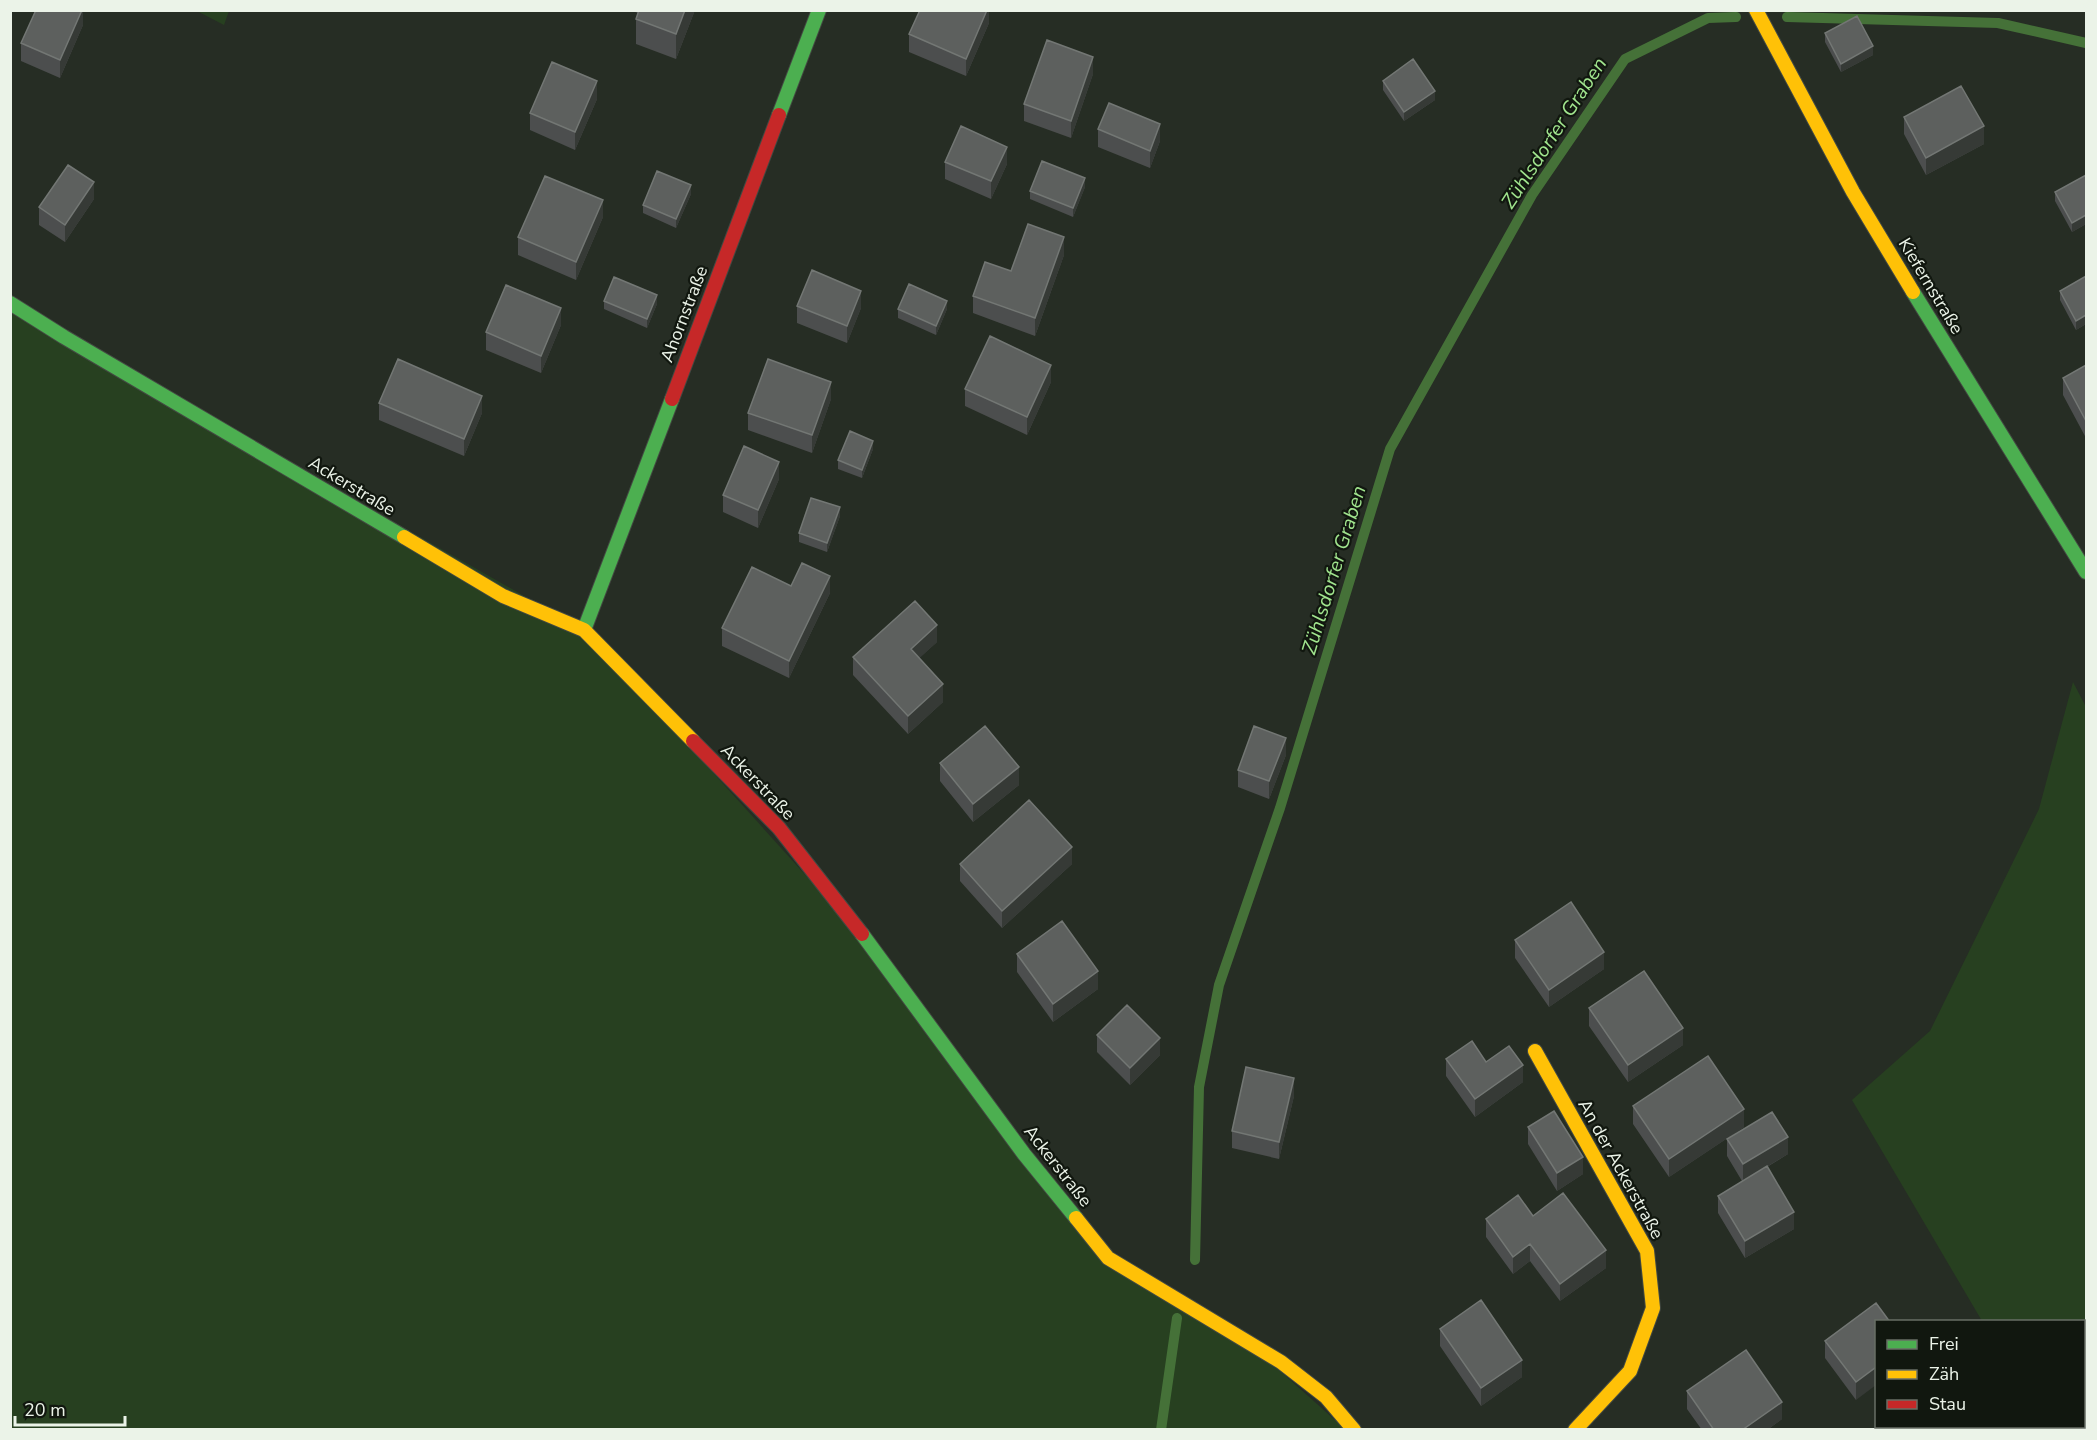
<svg xmlns="http://www.w3.org/2000/svg" width="2097" height="1440" viewBox="0 0 2097 1440" font-family="'Nunito Sans',sans-serif">
	<rect width="100%" height="100%" fill="#262d24"/>
	<!-- green -->
	<path fill="#274020" d="M197,11h32l-5,14z
		M10,304l574,326 292,323 232,305 171,112 66,59h-1334z
		M2073,682l13,25v722l-41,1 -2,-3 41,-1v-104l-102,-1 -130,-221 78,-69 109,-222z"/>
	<g fill="none" stroke-linecap="round" stroke-linejoin="round">
		<!-- stream -->
		<path stroke="#457138" stroke-width="10" d="M1787,17l211,6 88,20
			M1195,1260l4,-173 20,-102 61,-177 110,-359 142,-254 93,-136 83,-41 28,-1
			M1161,1430l16,-112"/>
		<!-- fast casing -->
		<g stroke="#434942" stroke-width="16">
			<path id="fast" d="M779,115l40,-105
				M1913,292l173,280
				M10,303l54,34 340,200
				M584,630l88,-231
				M862,934l162,220 52,64"/>
		</g>
		<!-- slow casing -->
		<g stroke="#434942" stroke-width="16">
			<path id="slow" d="M1756,10l97,182 60,100
				M404,537l99,59 81,34 109,111
				M1535,1051l112,200 6,57 -23,63 -55,59
				M1076,1218l32,40 173,104 45,35 28,33"/>
		</g>
		<!-- jam casing -->
		<g stroke="#434942" stroke-width="16">
			<path id="jam" d="M672,399l107,-284
				M693,741l86,87 83,106"/>
		</g>
		<!-- fast -->
		<use href="#fast" stroke="#4caf50" stroke-width="14"/>
		<!-- slow -->
		<use href="#slow" stroke="#ffc107" stroke-width="14"/>
		<!-- jam -->
		<use href="#jam" stroke="#c62828" stroke-width="14"/>
	</g>
	<!-- wall -->
	<path fill="#4c4e4e" d="M83,10v15l-23,53 -39,-17v-18z
		M630,10h65l-19,49 -40,-15v-25l2,-6z
		M989,10v13l-23,53 -57,-24v-18z
		M1825,33l48,22 -32,17 -16,-30z
		M1093,74l-22,64 -47,-17v-17z
		M1383,81l52,19 -31,21 -21,-31z
		M597,99l-22,51 -45,-20v-17z
		M1904,117l80,27 -58,31 -22,-41z
		M1098,129l62,12 -10,27 -52,-21z
		M945,162l62,2 -16,35 -46,-20z
		M2086,175v49l-14,8 -17,-31v-9z
		M1085,187l-12,30 -43,-18v-8z
		M691,194l-15,34 -33,-15v-8z
		M94,199l-29,43 -26,-17v-18z
		M603,217l-27,63 -58,-25v-18z
		M1064,255l-29,81 -62,-23v-17l38,-25z
		M2086,276v48l-10,6 -16,-30v-9z
		M604,301l53,3 -10,24 -43,-19z
		M797,306l64,2 -14,35 -50,-20z
		M898,309h49l-11,26 -38,-17z
		M561,325l-20,48 -55,-23v-18z
		M2086,365v73l-23,-43v-17z
		M1051,382l-24,53 -62,-29v-17z
		M831,399l-19,54 -64,-23v-17z
		M379,403l103,10 -18,43 -85,-36z
		M873,449l-11,29 -24,-9v-9z
		M779,479l-21,49 -35,-16v-17z
		M840,516l-13,36 -28,-10v-9z
		M791,586l39,7 -41,85 -67,-32v-18z
		M937,642l-18,16 24,44 -35,32 -55,-59v-18z
		M1286,755l-17,44 -31,-12v-17z
		M940,763l79,22 -46,37 -33,-41z
		M960,864h112l-70,64 -42,-47z
		M1515,940l89,29 -55,38 -34,-49z
		M1017,954l81,35 -45,33 -36,-50z
		M1589,1008l94,37 -55,37 -39,-56z
		M1097,1035l63,20 -30,30 -33,-33z
		M1446,1059l40,3 37,20 -48,35 -29,-41z
		M1294,1096l-15,63 -47,-11v-17z
		M1633,1106l111,21 -75,50 -36,-53z
		M1528,1127l55,47 -26,17 -29,-47z
		M1727,1139l61,15 -21,13 27,62 -49,29 -27,-45v-17l24,-15 -15,-25z
		M1486,1219l120,49 -46,33 -30,-40 -17,13 -27,-37z
		M1876,1303l-20,97 -31,-42v-17z
		M1440,1329l82,48 -41,29 -41,-60z
		M1687,1391l95,28 -15,11h-65l-15,-21z"/>
	<!-- shaded-wall -->
	<path fill="#363a36" d="M82,10h1v15l-23,53v-18z
		M685,10h10l-19,49v-25z
		M987,10h2v13l-23,53v-17z
		M1873,46v9l-32,17v-8z
		M1093,57v17l-22,64v-17z
		M597,81v18l-22,51v-18z
		M1435,91v9l-31,21v-9z
		M1160,124v17l-10,27v-17z
		M1984,126v18l-58,31v-17z
		M1007,147v17l-16,35v-18z
		M1085,178v9l-12,30v-9z
		M94,182v17l-29,43v-17z
		M691,185v9l-15,34v-9z
		M603,200v17l-27,63v-18z
		M2086,215v9l-14,8v-9z
		M1064,237v18l-29,81v-18z
		M861,291v17l-14,35v-17z
		M657,295v9l-10,24v-9z
		M947,301v8l-11,26v-9z
		M561,308v17l-20,48v-17z
		M2086,315v9l-10,6v-9z
		M1051,365v17l-24,53v-18z
		M831,382v17l-19,54v-18z
		M482,396v17l-18,43v-17z
		M873,441v8l-11,29v-8z
		M779,462v17l-21,49v-18z
		M840,507v9l-13,36v-9z
		M830,576v17l-41,85v-17z
		M937,625v17l-26,24v-17z
		M943,684v18l-35,32v-18z
		M1286,738v17l-17,44v-18z
		M1019,767v18l-46,37v-18z
		M1072,847v17l-70,64v-17z
		M1604,952v17l-55,38v-17z
		M1098,971v18l-45,33v-18z
		M1683,1028v17l-55,37v-17z
		M1160,1038v17l-30,30v-17z
		M1523,1065v17l-48,35v-18z
		M1294,1078v18l-15,63v-17z
		M1744,1109v18l-75,50v-18z
		M1788,1137v17l-45,27v-17z
		M1583,1157v17l-26,17v-18z
		M1794,1212v17l-49,29v-17z
		M1530,1244v17l-17,13v-17z
		M1606,1250v18l-46,33v-17z
		M1522,1360v17l-41,29v-18z
		M1876,1367v18l-20,15v-18z
		M1782,1402v17l-15,11h-25z"/>
	<!-- building -->
	<path fill="#5d605e" stroke="#737774" stroke-width="1.5" d="M36,10h46l-22,50 -39,-17z
		M639,10h46l-9,24 -40,-15z
		M920,10h67l-21,49 -57,-25z
		M1857,16l16,30 -32,18 -16,-31z
		M1047,40l46,17 -22,64 -47,-17z
		M1413,59l22,32 -31,21 -21,-31z
		M552,62l45,19 -22,51 -45,-19z
		M1961,86l23,40 -58,32 -22,-41z
		M1109,103l51,21 -10,27 -52,-22z
		M961,126l46,21 -16,34 -46,-19z
		M1042,161l43,17 -12,30 -43,-17z
		M68,165l26,17 -29,43 -26,-18z
		M657,171l34,14 -15,34 -33,-14z
		M2086,175v40l-14,8 -17,-31z
		M545,176l58,24 -27,62 -58,-25z
		M1028,224l36,13 -29,81 -62,-22 12,-34 26,9z
		M812,270l49,21 -14,35 -50,-20z
		M2086,276v39l-10,6 -16,-30z
		M614,277l43,18 -10,24 -43,-18z
		M909,284l38,17 -11,25 -38,-17z
		M506,285l55,23 -20,48 -55,-24z
		M990,336l61,29 -24,52 -62,-28z
		M398,359l84,37 -18,43 -85,-36z
		M768,359l63,23 -19,53 -64,-22z
		M2086,365v56l-23,-43z
		M850,431l23,10 -11,29 -24,-10z
		M744,446l35,16 -21,48 -35,-15z
		M811,498l29,9 -13,36 -28,-10z
		M802,563l28,13 -41,85 -67,-33 30,-61 39,19z
		M915,601l22,24 -26,24 32,35 -35,32 -55,-59z
		M985,726l34,41 -46,37 -33,-41z
		M1254,726l32,12 -17,43 -31,-11z
		M1029,800l43,47 -70,64 -42,-47z
		M1571,902l33,50 -55,38 -34,-50z
		M1062,921l36,50 -45,33 -36,-50z
		M1644,971l39,57 -55,37 -39,-57z
		M1127,1005l33,33 -30,30 -33,-33z
		M1472,1041l14,21 23,-16 14,19 -48,34 -29,-40z
		M1708,1056l36,53 -75,50 -36,-53z
		M1246,1067l48,11 -15,64 -47,-11z
		M1554,1111l29,46 -26,16 -29,-46z
		M1772,1112l16,25 -45,27 -16,-25z
		M1767,1166l27,46 -49,29 -27,-45z
		M1563,1193l43,57 -46,34 -30,-40 -17,13 -27,-38 32,-24 15,21z
		M1481,1300l41,60 -41,28 -41,-59z
		M1876,1303l14,19h-14v45l-20,15 -31,-41z
		M1746,1350l36,52 -40,28h-28l-27,-39z"/>
	<g text-anchor="middle" dominant-baseline="central" stroke-width="4.5" stroke-linejoin="round" paint-order="stroke">
		<!-- street labels -->
		<g font-size="18" fill="#ebf3e8" stroke="#11170f">
			<text transform="translate(1931 286) rotate(59)">Kiefernstraße</text>
			<text transform="translate(684 314) rotate(-69)">Ahornstraße</text>
			<text transform="translate(352 486) rotate(31)">Ackerstraße</text>
			<text transform="translate(758 782) rotate(46)">Ackerstraße</text>
			<text transform="translate(1058 1166) rotate(52)">Ackerstraße</text>
			<text transform="translate(1621 1169) rotate(61)">An der Ackerstraße</text>
		</g>
		<!-- water labels -->
		<g font-size="20" font-style="italic" fill="#a1e58e" stroke="#11170f">
			<text transform="translate(1554 133) rotate(-57)">Zühlsdorfer Graben</text>
			<text transform="translate(1334 570) rotate(-73)">Zühlsdorfer Graben</text>
		</g>
	</g>
	<!-- border -->
	<rect width="2097" height="1440" fill="none" stroke="#ebf3e8" stroke-width="24"/>
	<!-- legend -->
	<rect x="1875" y="1320" width="210" height="108" fill="#11170f" stroke="#686f66" stroke-width="1.5"/>
	<rect x="1887" y="1340" width="30" height="9" fill="#4caf50" stroke="#686f66" stroke-width="1.5"/>
	<text x="1929" y="1350" font-size="18" fill="#ebf3e8">Frei</text>
	<rect x="1887" y="1370" width="30" height="9" fill="#ffc107" stroke="#686f66" stroke-width="1.5"/>
	<text x="1929" y="1380" font-size="18" fill="#ebf3e8">Zäh</text>
	<rect x="1887" y="1400" width="30" height="9" fill="#c62828" stroke="#686f66" stroke-width="1.5"/>
	<text x="1929" y="1410" font-size="18" fill="#ebf3e8">Stau</text>
	<!-- scale -->
	<path d="M15 1416v9h110v-9" fill="none" stroke="#ebf3e8" stroke-width="3"/>
	<text x="24" y="1416" font-size="18" fill="#ebf3e8" stroke="#11170f" stroke-width="4.5" paint-order="stroke">20 m</text>
</svg>
